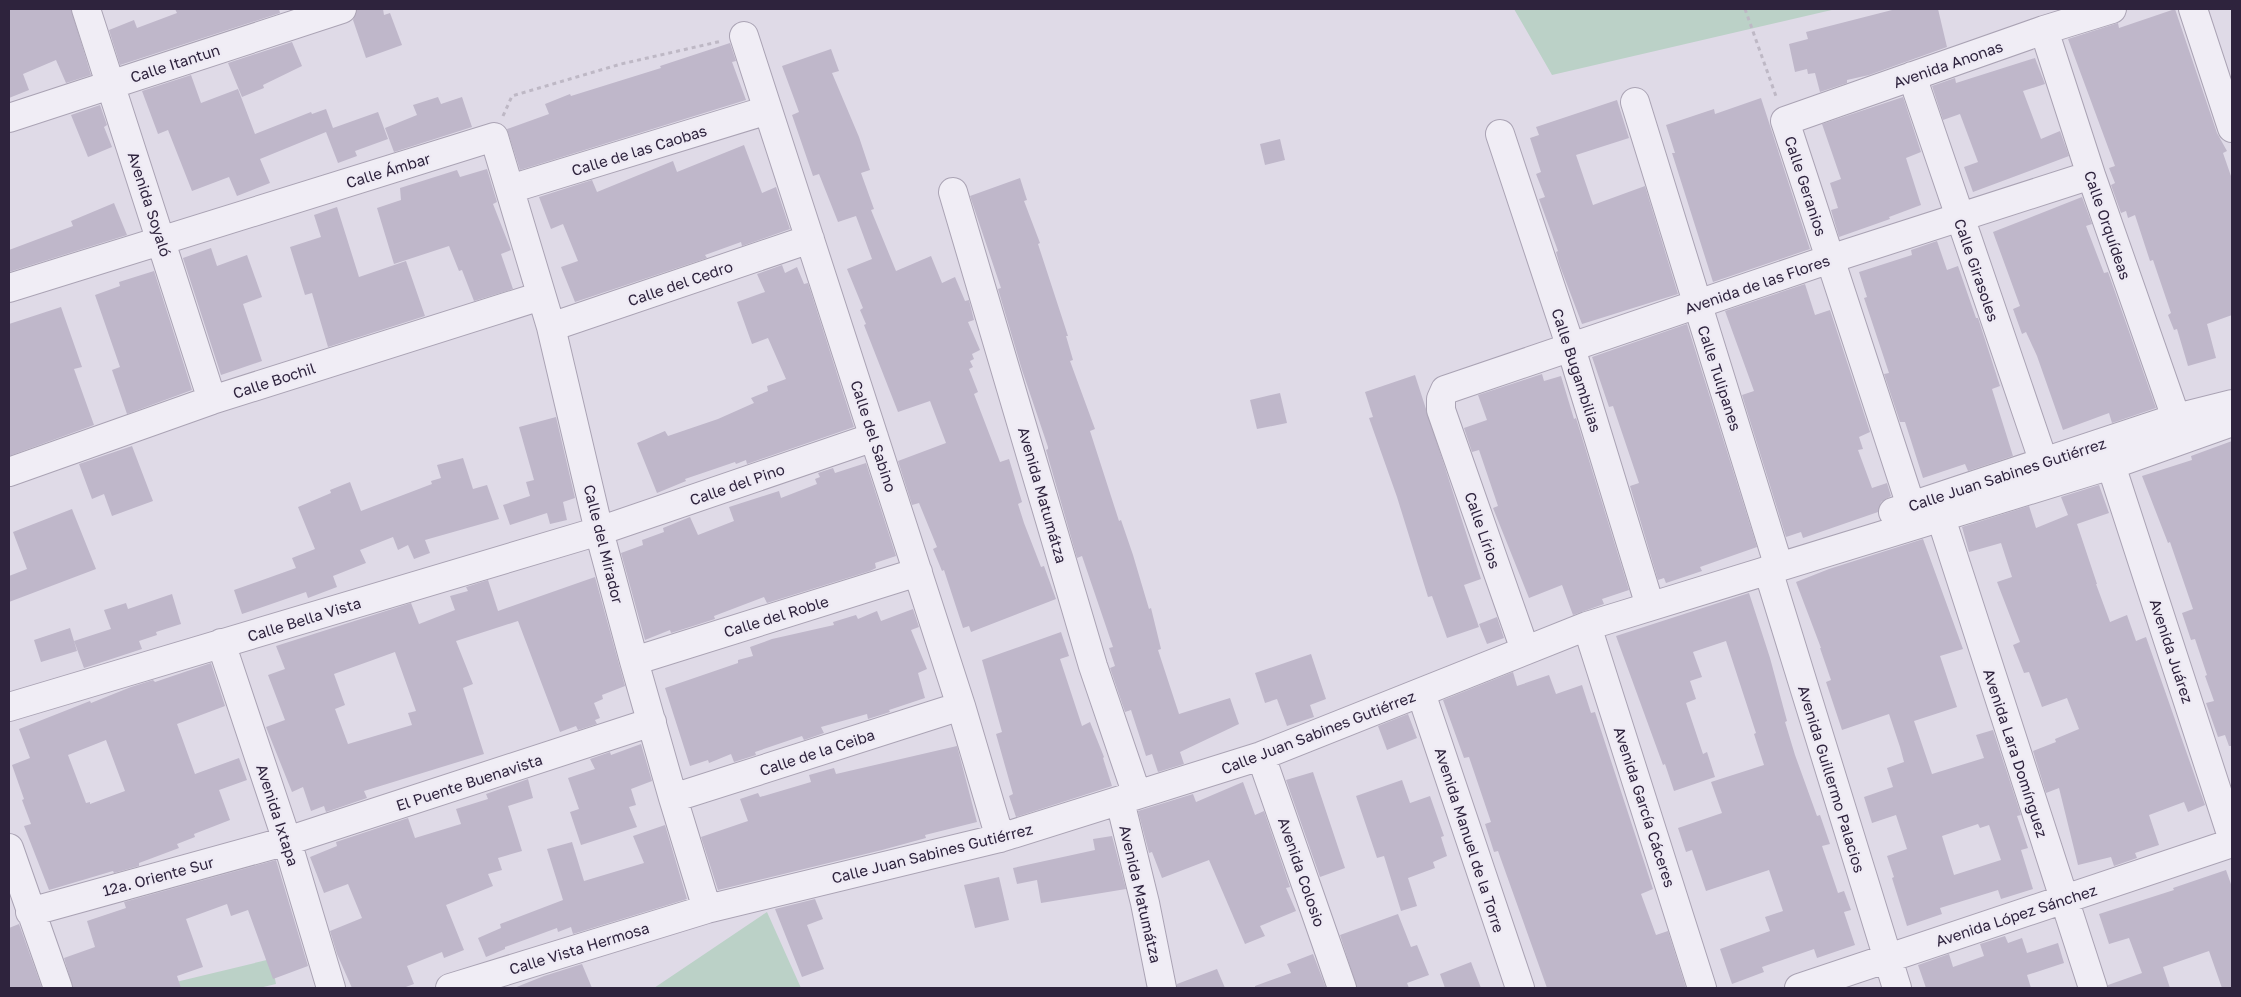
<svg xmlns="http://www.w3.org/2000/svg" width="2241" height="997" viewBox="0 0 2241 997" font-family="'Golos Text',sans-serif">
	<rect width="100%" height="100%" fill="#dfdae7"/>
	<!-- green -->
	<path fill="#bbd1c7" d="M1514,9h322l-284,66z
		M767,912l34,76h-147z
		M271,959l5,25 -17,4h-108z"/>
	<!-- building -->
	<path fill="#bfb7ca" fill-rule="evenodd" d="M9,9h62l20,66 -25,8 -10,-23 -33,14 6,16 -20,8z
		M175,9h104l1,4 -160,52 -11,-35 25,-10 3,8 40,-15z
		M357,9h26l1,6 6,-2 12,32 -36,13 -13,-38z
		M1896,9h42l9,38 -78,28 -22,5v3l-27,9 -5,-19 -7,1 -1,-5 -12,3 -6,-28 19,-5 -2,-7z
		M2175,9l42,124 10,18 -4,2 9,26v136l-25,9 9,34 -28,8 -11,-37 -3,1 -6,-15 3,-2 -18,-53 -3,1 -15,-46 -7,3 -2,-7 -5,2 -10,-28 4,-2 -6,-15 6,-2 -47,-127 50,-16 1,5z
		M292,42l10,24 -39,19 1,3 -22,9 -14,-34z
		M730,43l6,18 -4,1 14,38 -226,70 -13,-41 42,-15 -4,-10 25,-10 1,2 90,-28 -1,-2z
		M831,49l8,22 -7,2 27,64 11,33 -9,3 13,36 -3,1 25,61 35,-15 11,27 13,-6 10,24 4,-1 5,20 -6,2 12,28 -8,4 2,5 -4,2 3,6 -4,2 9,23 -4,2 26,68 9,-3 13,43 -4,2 6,19 17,44 3,-1 12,33 -85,33 -2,-6 -6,2 -19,-58 -2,1 -9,-22 4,-2 -18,-44 -7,2 -14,-44 48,-18 -16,-42 -32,11 -34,-87 2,-1 -6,-14 3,-2 -16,-39 25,-10 -16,-43 -18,6 -19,-48 -6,2 -21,-61 7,-3 -17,-46z
		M2035,58l10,26 -22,7 18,48 19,-8 9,25 -96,36 -9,-25 14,-5 -18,-48 -17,6 -11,-34 23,-8 1,5z
		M191,75l10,28 37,-14 17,45 56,-22 1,2 14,-5 7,19 45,-16 10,27 -33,12 2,5 -19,7 -12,-31 -66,27 10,24 -33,13 -8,-19 -37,14 -24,-61 -10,4 -16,-43z
		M438,97l3,7 21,-7 10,30 -78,25 -9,-24 32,-13 -4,-10z
		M1903,97l18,55 -15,6 15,47 -32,12 1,2 -51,18 -8,-27 7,-2 -8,-25 11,-4 -19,-55z
		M1761,98l49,151 -97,33 -41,-129h3l-9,-28 48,-16 1,5z
		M1617,100l12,38 -53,17 17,50 52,-19 33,108 -96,30 -22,-58 -4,-14 2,-1 -19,-52 6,-2 -9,-23 5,-2 -11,-34 9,-3 -3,-8z
		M100,105l7,20 -3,2 8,20 -24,10 -17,-42z
		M1280,139l5,21 -20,5 -5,-21z
		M744,145l18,48 14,-6 14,42 -48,17 -1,-4 -36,13 2,3 -132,44 -14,-35 17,-6 -15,-37 -12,5 -12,-32 53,-17 5,12 76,-31 4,11z
		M487,169l10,33 -4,2 18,46 -10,4 12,35 -39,12 -12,-31 -3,1 -10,-25 -55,18 -17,-56 24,-8 -1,-12 57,-18 3,7z
		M1020,178l7,22 -3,1 16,42 -2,1 30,92h-2l7,24 -3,1 25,68 -5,2 29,90 2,-1 12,35 16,54 2,-1 10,41 -3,1 21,64 51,-16 9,26 -59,28 4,12 -26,8 -6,-18 -6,2 -15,-46 -6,2 -15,-44 5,-2 -6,-18 4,-1 -31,-91 -5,2 -31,-108 2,-1v-2l-26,-77 -24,-81 3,-1 -31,-92z
		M2082,197l10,27 -6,2 18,47 4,-1 48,136 -44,15 -3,-10 -46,17 -26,-74 -11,-24 -4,2 -9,-25 7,-3 -27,-74z
		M114,203l13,32 -118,37v-22l64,-24 -2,-5z
		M337,207l22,70 47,-16 19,55 -97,31 -16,-54 -7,2 -15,-48 31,-10 -7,-22z
		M1937,241l10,29 11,-4 18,52h2l22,68 -8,3 21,67 -45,15 -3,-7 -42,14 -18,-56h-5l-16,-48 5,-1 -25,-75 3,-1 -8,-25 53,-17 -1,-5z
		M211,248l6,18 30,-11 15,42 -19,7 19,57 -41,14 -38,-117z
		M782,265l3,8 12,-6 7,17 4,-1 46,144 -107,37 -1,-4 -10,4 -1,-2 -50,17 1,2 -29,12 -20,-50 28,-12 3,5 50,-17 36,-16 -3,-5 17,-7 -1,-5 19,-7 -18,-41 -16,6 -15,-42 28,-10 -8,-18z
		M154,271l38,119 -65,24 -15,-44 8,-3 -25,-72 25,-9 -1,-4z
		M1805,284l10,31 15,-5 40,122 -11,5 4,12 -5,1 14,38 15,-5 4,13 -10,6 -3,10 -75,26 -2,-6 -15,5 -44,-142 12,-4 -29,-80z
		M61,307l21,60 -8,2 20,56 -85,31v-132z
		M1687,324l70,223 -57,20 2,4 -36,12 -2,-5 -6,2 -28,-94 9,-3 -26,-77 -4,1 -17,-50z
		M1542,374l2,7 17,-5 13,43 2,-1 53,172 -27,9 2,5 -31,11 -11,-30 -33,13 -36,-90 5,-2 -19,-56 -7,2 -8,-24 23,-8 -9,-25z
		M1415,375l66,204 -17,6 15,42 -32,11 -15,-42 -4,1 -31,-100 -28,-79 4,-1 -8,-25z
		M1280,393l7,30 -30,6 -7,-29z
		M556,417l19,81 -12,4 4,18 -17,4 -3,-11 -37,12 -7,-20 27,-9 -4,-14 8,-2 -15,-53z
		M2232,441v305h-3l-4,-11 -7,2 -12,-34 8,-2 -9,-25 2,-1 -12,-36 -4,1 -9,-27 11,-4 -23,-67 -2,1 -26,-67 50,-16 -1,-4z
		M132,446l21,55 -41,15 -8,-22 -12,5 -13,-35z
		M463,458l10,31 14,-4 12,34 -74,21 5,13 -16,6 -6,-14 -10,5 -5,-13 -33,13 6,13 -33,13 4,11 -29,11 -2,-6 -64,22 -8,-24 62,-22 -4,-10 23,-9 -17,-42 33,-14 -1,-3 20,-8 11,29 71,-27 -1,-3 10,-3 -4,-13z
		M866,463l30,93 -21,7 1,5 -6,3 -103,32 -3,-6 -50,19 1,3 -44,14 -1,-3 -25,10 -24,-87 22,-8 -1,-5 22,-8 -1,-4 27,-11 8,18 36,-14 -5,-14 50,-16 2,7 36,-14 -2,-5 5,-2 -2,-4 15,-5 2,5z
		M2099,485l10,28 -32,11 20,60h-1l14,38 17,-7 9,26 10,-4 59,168 -17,7 -4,-10 -35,13 10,30 -24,8 2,5 -23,8 -3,-9 -33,8 -19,-77 -13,5 -13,-42 23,-9 -1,-3 24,-10 -12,-31 -25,9 -13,-35 -5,1 -11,-28 7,-3 -23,-60 15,-5 -11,-34 -32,9 -7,-25 67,-21 7,22 32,-13 -7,-18z
		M72,509l24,60 -87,33v-26l18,-7 -14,-37z
		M1923,539l40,110 -23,7 17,51 -43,14 18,53 52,-16 -8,-23 17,-5 28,85 -4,1 11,32 -7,2 12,39 -32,10 -3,-9 -58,18 2,6 -35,12 -15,-48 2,-1 -7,-21 20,-7 -11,-34 -24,8 -8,-26 29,-10 -6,-19 17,-6 -4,-15 -11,-33 -47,16 -16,-48 5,-2 -11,-32h1l-25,-66 33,-13zM1978,824l2,4 9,-3 12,35 -47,15 -12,-39z
		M595,577l30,109 -23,9 1,4 -9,4 6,15 -5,2 2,4 -19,6 -2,-4 -16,6 -42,-111 -62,20 17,43 -10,4 21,66 -120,37 3,7 -41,14 -2,-6 -13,5 -8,-24 -11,5 -26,-65 19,-7 -17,-45 17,-6 -9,-23 135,-43 8,21 36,-14 -5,-14 18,-5 -2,-4 22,-7 10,31zM395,652l21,59 -8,2 4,12 -64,19 -13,-35 10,-4 -11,-31z
		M1749,593l21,65 17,63 -2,1 10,33 22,61 3,-1 10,29 -8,2 16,47 6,-2 7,19 -7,2 11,33 -38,13 -3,-9 -52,18 2,5 -32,12 -12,-35 50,-18 -5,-14 18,-6 -14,-41 -63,21 -14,-41 -6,2 -8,-24 44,-15 -11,-31 53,-17 -10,-31 2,-1 -30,-92 -33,11 9,25 -12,4 6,18 -10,4 17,51 4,-2 8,25 -41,14 -9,-27 -2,1 -47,-129z
		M172,594l9,30 -25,8 1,3 -18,6 3,8 -58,19 -10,-27 37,-12 -7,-19 22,-7 2,6z
		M913,609l6,18 -8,3 16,39 -9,4 7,25 -36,12 1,2 -22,7 -1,-5 -46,13 3,6 -20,7 -2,-4 -47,16 1,3 -22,7 -3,-8 -22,9 -1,-3 -18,6 -25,-78 73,-25v-3l15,-4 -3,-9 22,-8 62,-14 -1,-3 23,-7 2,4 19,-8 4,10z
		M1497,617l7,21 -17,6 -8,-20z
		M70,628l7,23 -36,11 -7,-22z
		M1061,632l8,24 -9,3 22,67 8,-4 14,35 -1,1 9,28 -96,31 -7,-21 4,-2 -17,-60 6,-2 -20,-72z
		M1311,654l15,45 -16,6 4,12 -27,9 -10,-27 -12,4 -10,-30z
		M211,663l14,43 -48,18 18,50 44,-16 8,22 -28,10 11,30 -36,14 1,3 -18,7 2,4 -40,15v3l-25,7 -1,-2 -64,19 -25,-64 7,-2 -9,-24 2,-1 -12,-34 18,-7 -11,-29 71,-28 1,2 40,-16 22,-7 2,2zM106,740l19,51 -35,13v-2l-4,1 -18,-48z
		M1513,672l4,14 32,-11 7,19 26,-9 9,28 4,-1 58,177 -12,5 15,41 12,-4 18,57h-139l-49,-137 -4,1 -9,-28 6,-2 -22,-65 -5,1 -21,-58z
		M1408,714l9,24 -30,12 -9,-24z
		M641,744l11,37 -21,8 5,16 -7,2 8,20 -56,18 -11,-33 9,-3 -11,-31 27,-9 -5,-10 20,-7 1,3z
		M957,746l20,76 -52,13 1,3 -44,12 -164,40 -17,-53 47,-16 -8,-22 18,-6 2,4 51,-15 -2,-7 25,-7 2,6z
		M1313,772l32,96 -25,9 -34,-97z
		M528,779l5,19 -25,8 14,45 -24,7 4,12 -14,4 5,12 -47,19 18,45 -20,8 -2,-6 -35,14 7,18 -11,4h-51l-15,-34 -7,-23 32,-13 -14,-34 -24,9 -14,-36 27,-11 -1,-4 72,-24 7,20 46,-14 -5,-15 32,-10 -2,-5z
		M1402,780l8,23 20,-7 14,40 -3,1 6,19 -14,6 2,6 -27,10 9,28 -16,5 -17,-55 -7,2 -21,-62z
		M1243,782l12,33 9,-4 26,76 -4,1 10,23 -36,15 5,10 -20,8 -36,-84 -47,18 -10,-26 -3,1 -11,-42 55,-17 3,8z
		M665,825l22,74 -114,35 -2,-7 -13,5 -1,-4 -52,19v2l-19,8 -8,-19 23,-10 -1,-4 63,-24 -16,-51 25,-7 12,39 60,-18 -11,-27z
		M1112,836l14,53 -85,14 -4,-23 -20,4 -4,-16 82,-18 -2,-11z
		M276,860l32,106 -35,13 -25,-69 -17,6 -4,-12 -41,15 17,48 -26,9 4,12h-108l-9,-30 31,-11 -8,-26 39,-13 -2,-6z
		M2226,870l6,17v101h-10l-13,-37 -46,16 7,21h-62v-3l34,-12 -13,-35 -20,6 -10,-30 75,-24 -1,-2z
		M999,877l10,43 -34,8 -11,-43z
		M815,899l8,20 -16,6 17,44 -22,8 -27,-68z
		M1398,914l13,33 6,-2 12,30 -22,8 2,5h-52l-17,-53z
		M19,924l23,64h-33v-60z
		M2005,936l3,7 14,-5 5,15 31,-10 6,20 -37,12 4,13h-105l-8,-23 31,-11 4,13 31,-11 -4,-12z
		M1313,954l13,34h-71v-2l36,-13 -4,-9z
		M1471,962l10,26h-36l-5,-14z
		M582,964l10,24h-78l30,-12z
		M1217,969l8,19h-48v-4z"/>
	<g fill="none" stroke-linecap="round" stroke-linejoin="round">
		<!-- minor casing -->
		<g stroke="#aaa3b4" stroke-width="30">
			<path id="minor" d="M86,9l126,391
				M2193,9l39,119
				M2044,30l47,145 85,243
				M744,36l217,670 39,132
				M1912,76l132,387
				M1635,102l144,465
				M9,118l333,-109
				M1500,134l71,214 79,258
				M510,189l258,-79
				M953,192l140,474 44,129
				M9,288l485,-151 57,190 48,204 35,130 39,137 34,111
				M551,327l259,-88
				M2111,465l121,372
				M9,472l203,-72 329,-104
				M1911,506l-126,-385 259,-91 68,-21
				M1893,512l283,-94 56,-14
				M1941,518l152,470
				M1768,570l129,418
				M1587,626l115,362
				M221,643l66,198 44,147
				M1525,650l-84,-240v-11l4,-9 385,-131 261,-84
				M634,661l284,-89
				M1421,693l99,295
				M9,707l590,-176 275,-94
				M1261,756l81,232
				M673,798l288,-92
				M1120,801l25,102 17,85
				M9,848l49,140
				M30,912l257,-71 365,-119
				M450,988l257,-79 293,-71 261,-82 326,-130 524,-161 121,-43
				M1799,988l433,-145"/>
		</g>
		<!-- path -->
		<path stroke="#beb8c5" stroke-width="3" stroke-dasharray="4 4" stroke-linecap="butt" d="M1745,9l32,90
			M503,116l9,-20 109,-32 101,-23"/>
		<!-- minor -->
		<use href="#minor" stroke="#f0edf5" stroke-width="28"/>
	</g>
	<g text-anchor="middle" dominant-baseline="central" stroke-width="4.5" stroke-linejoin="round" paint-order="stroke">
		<!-- street labels -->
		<g font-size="15" fill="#2e233d" stroke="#eeeaf4">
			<text transform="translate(175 63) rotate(-18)">Calle Itantun</text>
			<text transform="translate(1948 64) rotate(-19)">Avenida Anonas</text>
			<text transform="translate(639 150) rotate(-17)">Calle de las Caobas</text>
			<text transform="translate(388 170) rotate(-17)">Calle Ámbar</text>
			<text transform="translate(1806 186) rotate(72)">Calle Geranios</text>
			<text transform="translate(150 204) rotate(72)">Avenida Soyaló</text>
			<text transform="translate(2108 225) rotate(71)">Calle Orquídeas</text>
			<text transform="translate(1977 270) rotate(71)">Calle Girasoles</text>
			<text transform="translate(680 283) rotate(-19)">Calle del Cedro</text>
			<text transform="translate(1757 284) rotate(-19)">Avenida de las Flores</text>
			<text transform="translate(1577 370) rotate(72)">Calle Bugambilias</text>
			<text transform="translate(1720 378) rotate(72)">Calle Tulipanes</text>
			<text transform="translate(274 380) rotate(-18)">Calle Bochil</text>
			<text transform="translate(874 436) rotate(72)">Calle del Sabino</text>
			<text transform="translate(2007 474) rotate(-18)">Calle Juan Sabines Gutiérrez</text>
			<text transform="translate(737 484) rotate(-19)">Calle del Pino</text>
			<text transform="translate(1043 495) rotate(74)">Avenida Matumátza</text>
			<text transform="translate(1483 530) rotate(71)">Calle Lírios</text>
			<text transform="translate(604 544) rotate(76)">Calle del Mirador</text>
			<text transform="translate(776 616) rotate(-17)">Calle del Roble</text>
			<text transform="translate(304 619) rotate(-17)">Calle Bella Vista</text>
			<text transform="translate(2172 651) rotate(72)">Avenida Juárez</text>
			<text transform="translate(1318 732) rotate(-21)">Calle Juan Sabines Gutiérrez</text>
			<text transform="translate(817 752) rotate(-18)">Calle de la Ceiba</text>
			<text transform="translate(2016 753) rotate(72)">Avenida Lara Domínguez</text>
			<text transform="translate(1832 779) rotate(73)">Avenida Guillermo Palacios</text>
			<text transform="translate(469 782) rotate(-18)">El Puente Buenavista</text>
			<text transform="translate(1645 807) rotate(72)">Avenida García Cáceres</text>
			<text transform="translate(278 815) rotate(72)">Avenida Ixtapa</text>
			<text transform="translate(1470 840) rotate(72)">Avenida Manuel de la Torre</text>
			<text transform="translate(932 853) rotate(-14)">Calle Juan Sabines Gutiérrez</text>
			<text transform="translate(1302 872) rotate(71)">Avenida Colosio</text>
			<text transform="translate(158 876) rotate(-15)">12a. Oriente Sur</text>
			<text transform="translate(1141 894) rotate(77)">Avenida Matumátza</text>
			<text transform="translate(2016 915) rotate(-18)">Avenida López Sánchez</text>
			<text transform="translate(579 948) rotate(-17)">Calle Vista Hermosa</text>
		</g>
	</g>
	<!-- border -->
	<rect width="2241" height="997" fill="none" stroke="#2e233d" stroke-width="20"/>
</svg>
